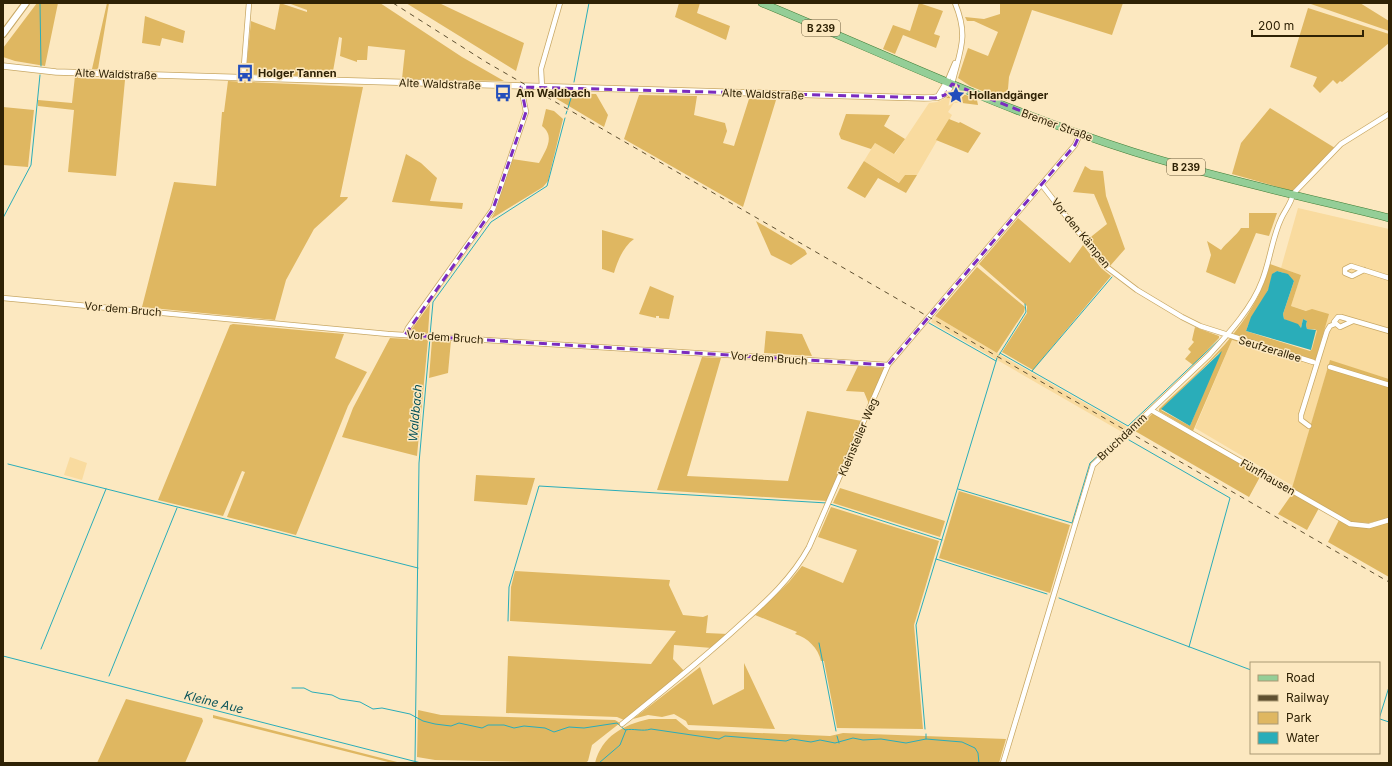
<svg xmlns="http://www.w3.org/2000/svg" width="1392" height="766" viewBox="0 0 1392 766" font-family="Inter,sans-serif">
	<rect width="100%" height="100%" fill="#fce8c0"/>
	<!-- built -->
	<path fill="#f9db9f" d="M946,98l16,1v4h-8l-6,9 4,3 -35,60h-12l-5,8 -36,-22 11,-18 20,11 34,-51 8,-1z
		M1298,208l91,21v150l-59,-18 -37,125 -98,-58 37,-88 82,25 -7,-54 -16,-5 10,-31 -20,-7z
		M935,316l62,37 130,74 -5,5 -191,-110z
		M70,457l17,6 -5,17 -18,-5z"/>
	<!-- green -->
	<path fill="#dfb761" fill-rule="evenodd" d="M37,3h21l-13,63 -30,-5 -12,-4v-9z
		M107,3h2l-11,66h-6z
		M280,3l27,9v-2l-19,-7h92l82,54 42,24 -102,-2 3,-29 -37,-4 -1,14h-10v2l-17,-6 2,-18 -3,-1 -7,40 -84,-3 -2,-2 5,-51 24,9z
		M406,3h33l85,40 -8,28z
		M679,3h21l-3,10 33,13 -4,14 -51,-23z
		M919,3l24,8 -9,23 6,2 -4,12 -33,-13 -8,19 -12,-5 10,-24 17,6z
		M1000,3h123l-11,32 -80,-25 -23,67 -2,24 -37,-15 -12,-8 10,-30 20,8 10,-24 -24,-11h-7l-2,-4 19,2 16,-5z
		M1308,3h52l29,18v10z
		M1308,8l81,26v9l-47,39 -2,-1 -3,3 -4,-4 -13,13 -7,-7 4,-9 -27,-10z
		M145,16l40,15 -2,12 -21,-5 -2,8 -18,-3z
		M75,76h3v2l47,2 -9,96 -48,-4 6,-62 -36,-4v-6l34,3z
		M228,81l135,6 -23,110h8l-1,2 -33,30 -28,51 -11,40 -133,-13 32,-125 42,4 6,-74h2z
		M957,91l20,9 1,5 -16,-2 -1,-4 -15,-1 7,-6z
		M547,93l49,1 12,21 -4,12z
		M639,95l58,1 -3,19 31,8 2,8 -4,12 11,3 15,-47 27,1 -33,107 -119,-68z
		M3,107l31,3 -6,57 -25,-2z
		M1270,108l65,40 -43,43 -60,-17 9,-31z
		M546,109l8,2 9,8 -15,62 -5,6 -52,32 4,-7 17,-53 27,4c6,-12 17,-26 3,-37z
		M846,114l44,1 -6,11 21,13 -11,15 -19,-11 -4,6 -30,-10 -2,-5z
		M949,119l10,4 1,-1 21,11 -13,20 -32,-13z
		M406,154l15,9 16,15 -7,23 33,2 -1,6 -70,-7z
		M864,161l35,22 6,-8h12l-11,18 -28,-15 -13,20 -18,-10z
		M1085,166l6,4 12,1 3,25 19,53 -15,17 -23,-26 20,-16 -13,-30 -21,-2z
		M1249,213h28l-8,23 -13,-3 -21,51 -29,-12 5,-17 -4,-14 14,9c6,-8 15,-14 20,-22h8z
		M1018,218l52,45 13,-18 18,23 10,8 -78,94 -31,-18 25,-39v-7l-48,-42z
		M756,221l49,29 2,4 -16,11 -20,-10z
		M602,230l32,9c-11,8 -16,21 -20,34l-12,-4z
		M1270,264l31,11 -10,31 15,5 6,-2 17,5 -15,51 -82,-25 -39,91 -34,-20v-2c44,-42 96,-84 111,-145zM1277,271l7,2 10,8 -11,33 1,5 17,9 2,-9 4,2 -1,4 1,4h8l2,2 -5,18 -2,2 -64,-20c5,-16 16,-28 23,-43 3,-6 1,-14 8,-17zM1220,352l-30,74 -29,-16z
		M977,267l48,40 -1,5 -27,41 -62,-37z
		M650,286l24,10 -5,23 -10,-1v-2h-3v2l-17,-4z
		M430,304l-2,29 -16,-1 -1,-2z
		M233,324l111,10 -9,24 32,14 -19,34 -52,129 -69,-18 18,-45 -3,-1 -19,45 -65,-16 72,-175z
		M1195,327l24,9v2l-26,27 -8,-6 6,-7 -3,-3 6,-7 -2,-2z
		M766,331l36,3 10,22 -48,-3z
		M390,338l38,2 -11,116 -75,-19 11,-29z
		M432,340h19l-3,33 -19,5z
		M702,357l19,1 -34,118 101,5 19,-70 55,10 -35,80 -170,-11z
		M1330,360l59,19v139l-20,5 -18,-1 -59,-34z
		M858,366l26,2 1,1 -16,35 -5,-12 -18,-1z
		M1153,413l108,62 -12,22 -114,-66z
		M476,475l59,3 -8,27 -53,-4z
		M840,488l105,33 -5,16 -107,-34z
		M959,491l111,34 -20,68 -111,-35z
		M1292,494l27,14 -12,22 -29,-16z
		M831,507l108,34 -25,84 9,104 -86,-1 -13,-67h-3c-3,-13 -13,-23 -26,-27l2,-2 -42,-17 34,-33 13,-16 41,17 14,-33 -39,-13z
		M1339,520c20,11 29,8 50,2v55l-61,-35z
		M515,571l155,9 -1,5 14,30 20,2 5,-2 -2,18 22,1 -16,14 -38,-3 -1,14 12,13 -61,48 -7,-3 -111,-4 2,-57 143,8 25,-33 -166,-10 1,-34z
		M744,663l31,66 -87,-4 -2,-4 -12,-7 -12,3 -14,-2 -15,4 67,-52 13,38 31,-16z
		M126,699l76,19 1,3 -18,42h-88z
		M418,710l23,5 174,5 5,3 -28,22 -4,16 -3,2 -150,-3 -18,-3z
		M213,715l188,48h-9l-179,-45z
		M649,719h27l13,11 141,6 13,-3 163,6 -7,24h-404c7,-27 28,-38 54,-44z"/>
	<!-- water -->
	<path fill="#2aadb9" d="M1277,271l11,3 6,7 -11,33 1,5 14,5 3,4 2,-9 4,2 -1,4 1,4 9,1 -5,20 -65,-19 5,-14 17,-27 4,-16z
		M1222,351l-32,75 -29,-17z"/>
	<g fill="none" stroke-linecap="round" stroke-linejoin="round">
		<!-- stream -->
		<path stroke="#2aadb9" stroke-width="1" d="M40,3l1,63
			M574,82l15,-79
			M572,95v-2
			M568,108l3,-10
			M566,114l1,-3
			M3,218l28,-53 9,-90
			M929,323l67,38
			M430,335l3,-33 58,-80 56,-36 18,-68
			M1000,353l128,73 92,-87
			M999,355l27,-43 -1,-8
			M1032,371l80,-94
			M1129,440l101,58 -41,149
			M8,464l410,104
			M958,489l114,34 18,-60 25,-23
			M830,504l112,36
			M936,559l111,35
			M1059,598l192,72
			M508,621l1,-34 30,-101 288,17
			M819,643l17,88
			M41,649l65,-160
			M3,656l418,107
			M109,676l68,-168
			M292,688h12l8,4 20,3 8,4 20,3 13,7 9,-1 28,6 13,7 12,3 16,2 8,-3 23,5 6,-3h16l10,3 10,-2 21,2 9,4 15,-5 15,1 33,-5 8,7c9,-2 17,2 26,-1l68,10 6,-3 61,5 6,-2 19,3 9,-2 15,3 18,-5 10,2 18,-1 25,4 20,-4 36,3 13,6 3,5 1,10
			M1379,719l10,-32
			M1380,719l9,3
			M925,729l-9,-104 81,-267
			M926,734v5
			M837,736l2,7
			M415,761l4,-298 11,-125
			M599,763l21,-18 6,-15"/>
		<!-- minor casing -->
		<g stroke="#c8a865" stroke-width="6">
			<path id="minor" d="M243,78l6,-75
				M947,82l8,-19
				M952,84c8,-34 17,-47 3,-81
				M542,87l-1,-18 19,-66
				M1042,185l62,80 33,25 45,27 18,9 113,36
				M1364,270l-12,6 -7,-3v-4l6,-3 38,12
				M3,298l385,36 500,31
				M1353,321l-13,6 -6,-5 4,-5h3l48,14
				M405,335l3,-7 85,-119 33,-97 -5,-25
				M1330,367l59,18
				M1151,410l199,114 19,2 20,-6
				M1309,426l-8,-6v-5l26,-84 3,-5 5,-2
				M622,724c41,-33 81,-65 119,-100 26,-23 51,-46 68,-77l79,-182 187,-220 5,-11
				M1003,763l90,-298 116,-110c20,-22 43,-47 53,-74 8,-20 10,-43 19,-62 4,-9 10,-15 12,-25l48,-50 48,-30"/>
		</g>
		<!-- tertiary casing -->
		<g stroke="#c8a865" stroke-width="7">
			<path id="tertiary" d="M3,66l53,6 868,26c15,0 21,-1 28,-14
				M938,97l9,-15"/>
		</g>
		<!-- secondary casing -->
		<g stroke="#c8a865" stroke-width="8">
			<path id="secondary" d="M3,34l23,-31"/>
		</g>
		<!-- primary casing -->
		<g stroke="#427d36" stroke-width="8">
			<path id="primary" d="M762,3c123,51 244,109 372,149 84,26 170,45 255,66"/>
		</g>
		<!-- minor -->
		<use href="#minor" stroke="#fff" stroke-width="4.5"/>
		<!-- tertiary -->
		<use href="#tertiary" stroke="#fff" stroke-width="5.5"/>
		<!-- secondary -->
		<use href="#secondary" stroke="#fff" stroke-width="6"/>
		<!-- primary -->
		<use href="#primary" stroke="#94ce97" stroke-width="7"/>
		<!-- rail -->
		<path stroke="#5f5031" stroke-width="1" stroke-dasharray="5 5" stroke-linecap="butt" d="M393,3l93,59 903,520"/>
	</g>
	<!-- marked area -->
	<path fill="none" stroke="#7b2cbf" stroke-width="3" stroke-dasharray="8 5" stroke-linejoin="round" d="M952,84l128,50 -5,11 -187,220 -483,-30 88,-126 33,-97 -5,-25 414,11 10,-3z"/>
	<!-- icons -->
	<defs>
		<g id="bus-bare" transform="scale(1.38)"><path d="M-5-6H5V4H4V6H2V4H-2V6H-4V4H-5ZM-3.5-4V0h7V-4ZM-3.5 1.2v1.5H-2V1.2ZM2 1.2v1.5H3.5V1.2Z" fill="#234ebc" stroke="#fce8c0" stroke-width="2.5" paint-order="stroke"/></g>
		<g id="sight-bare" transform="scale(1.38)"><path d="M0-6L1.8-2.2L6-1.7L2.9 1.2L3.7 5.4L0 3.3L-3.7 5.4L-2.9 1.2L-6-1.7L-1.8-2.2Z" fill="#234ebc" stroke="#fce8c0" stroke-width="2.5" paint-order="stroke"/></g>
	</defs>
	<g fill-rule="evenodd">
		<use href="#bus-bare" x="245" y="73"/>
		<use href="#bus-bare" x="503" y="93"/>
		<use href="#sight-bare" x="956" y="95"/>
	</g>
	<g text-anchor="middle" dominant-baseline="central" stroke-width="3" stroke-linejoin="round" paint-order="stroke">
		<!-- shield labels -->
		<g fill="#fce8c0" stroke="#6c5d3d" stroke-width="1">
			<rect x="802" y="20" width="38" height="16" rx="3"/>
			<rect x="1167" y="159" width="38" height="16" rx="3"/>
		</g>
		<g font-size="10" font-weight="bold" fill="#2f2205">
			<text x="821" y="28">B 239</text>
			<text x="1186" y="167">B 239</text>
		</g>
		<!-- poi labels -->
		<g font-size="11" font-weight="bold" fill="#2f2205" stroke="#fce8c0" text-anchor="start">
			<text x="258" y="73">Holger Tannen</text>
			<text x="516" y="93">Am Waldbach</text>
			<text x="969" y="95">Hollandgänger</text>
		</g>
		<!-- street labels -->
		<g font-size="11" fill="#2f2205" stroke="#fce8c0">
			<text transform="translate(116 74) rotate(2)">Alte Waldstraße</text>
			<text transform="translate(440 84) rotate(2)">Alte Waldstraße</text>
			<text transform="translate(763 94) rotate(2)">Alte Waldstraße</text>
			<text transform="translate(1057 125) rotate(20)">Bremer Straße</text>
			<text transform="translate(1081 233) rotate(51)">Vor den Kämpen</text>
			<text transform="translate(123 309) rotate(5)">Vor dem Bruch</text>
			<text transform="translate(445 337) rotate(4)">Vor dem Bruch</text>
			<text transform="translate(1270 349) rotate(17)">Seufzerallee</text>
			<text transform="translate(769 358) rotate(4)">Vor dem Bruch</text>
			<text transform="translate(858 437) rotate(-67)">Kleinsteller Weg</text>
			<text transform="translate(1122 437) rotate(-43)">Bruchdamm</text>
			<text transform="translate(1268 477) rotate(30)">Fünfhausen</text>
		</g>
		<!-- water labels -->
		<g font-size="12" font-style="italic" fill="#075258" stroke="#fce8c0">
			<text transform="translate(415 413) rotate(-85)">Waldbach</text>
			<text transform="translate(214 702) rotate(14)">Kleine Aue</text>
		</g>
	</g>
	<!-- border -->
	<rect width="1392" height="766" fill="none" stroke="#2f2205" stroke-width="8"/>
	<!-- legend -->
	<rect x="1250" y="662" width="130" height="92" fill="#fce8c0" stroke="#aa9975"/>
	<rect x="1258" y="675" width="20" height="6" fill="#94ce97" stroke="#aa9975"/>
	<text x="1286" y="682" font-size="12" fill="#2f2205">Road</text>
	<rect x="1258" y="695" width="20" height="6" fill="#5f5031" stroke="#aa9975"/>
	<text x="1286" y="702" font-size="12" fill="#2f2205">Railway</text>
	<rect x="1258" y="712" width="20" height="12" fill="#dfb761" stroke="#aa9975"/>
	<text x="1286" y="722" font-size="12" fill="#2f2205">Park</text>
	<rect x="1258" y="732" width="20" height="12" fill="#2aadb9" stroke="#aa9975"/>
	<text x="1286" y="742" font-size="12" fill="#2f2205">Water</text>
	<!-- scale -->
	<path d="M1252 30v6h111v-6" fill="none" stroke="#2f2205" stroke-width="2"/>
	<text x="1258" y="30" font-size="12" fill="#2f2205" stroke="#fce8c0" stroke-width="3" paint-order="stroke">200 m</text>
</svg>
